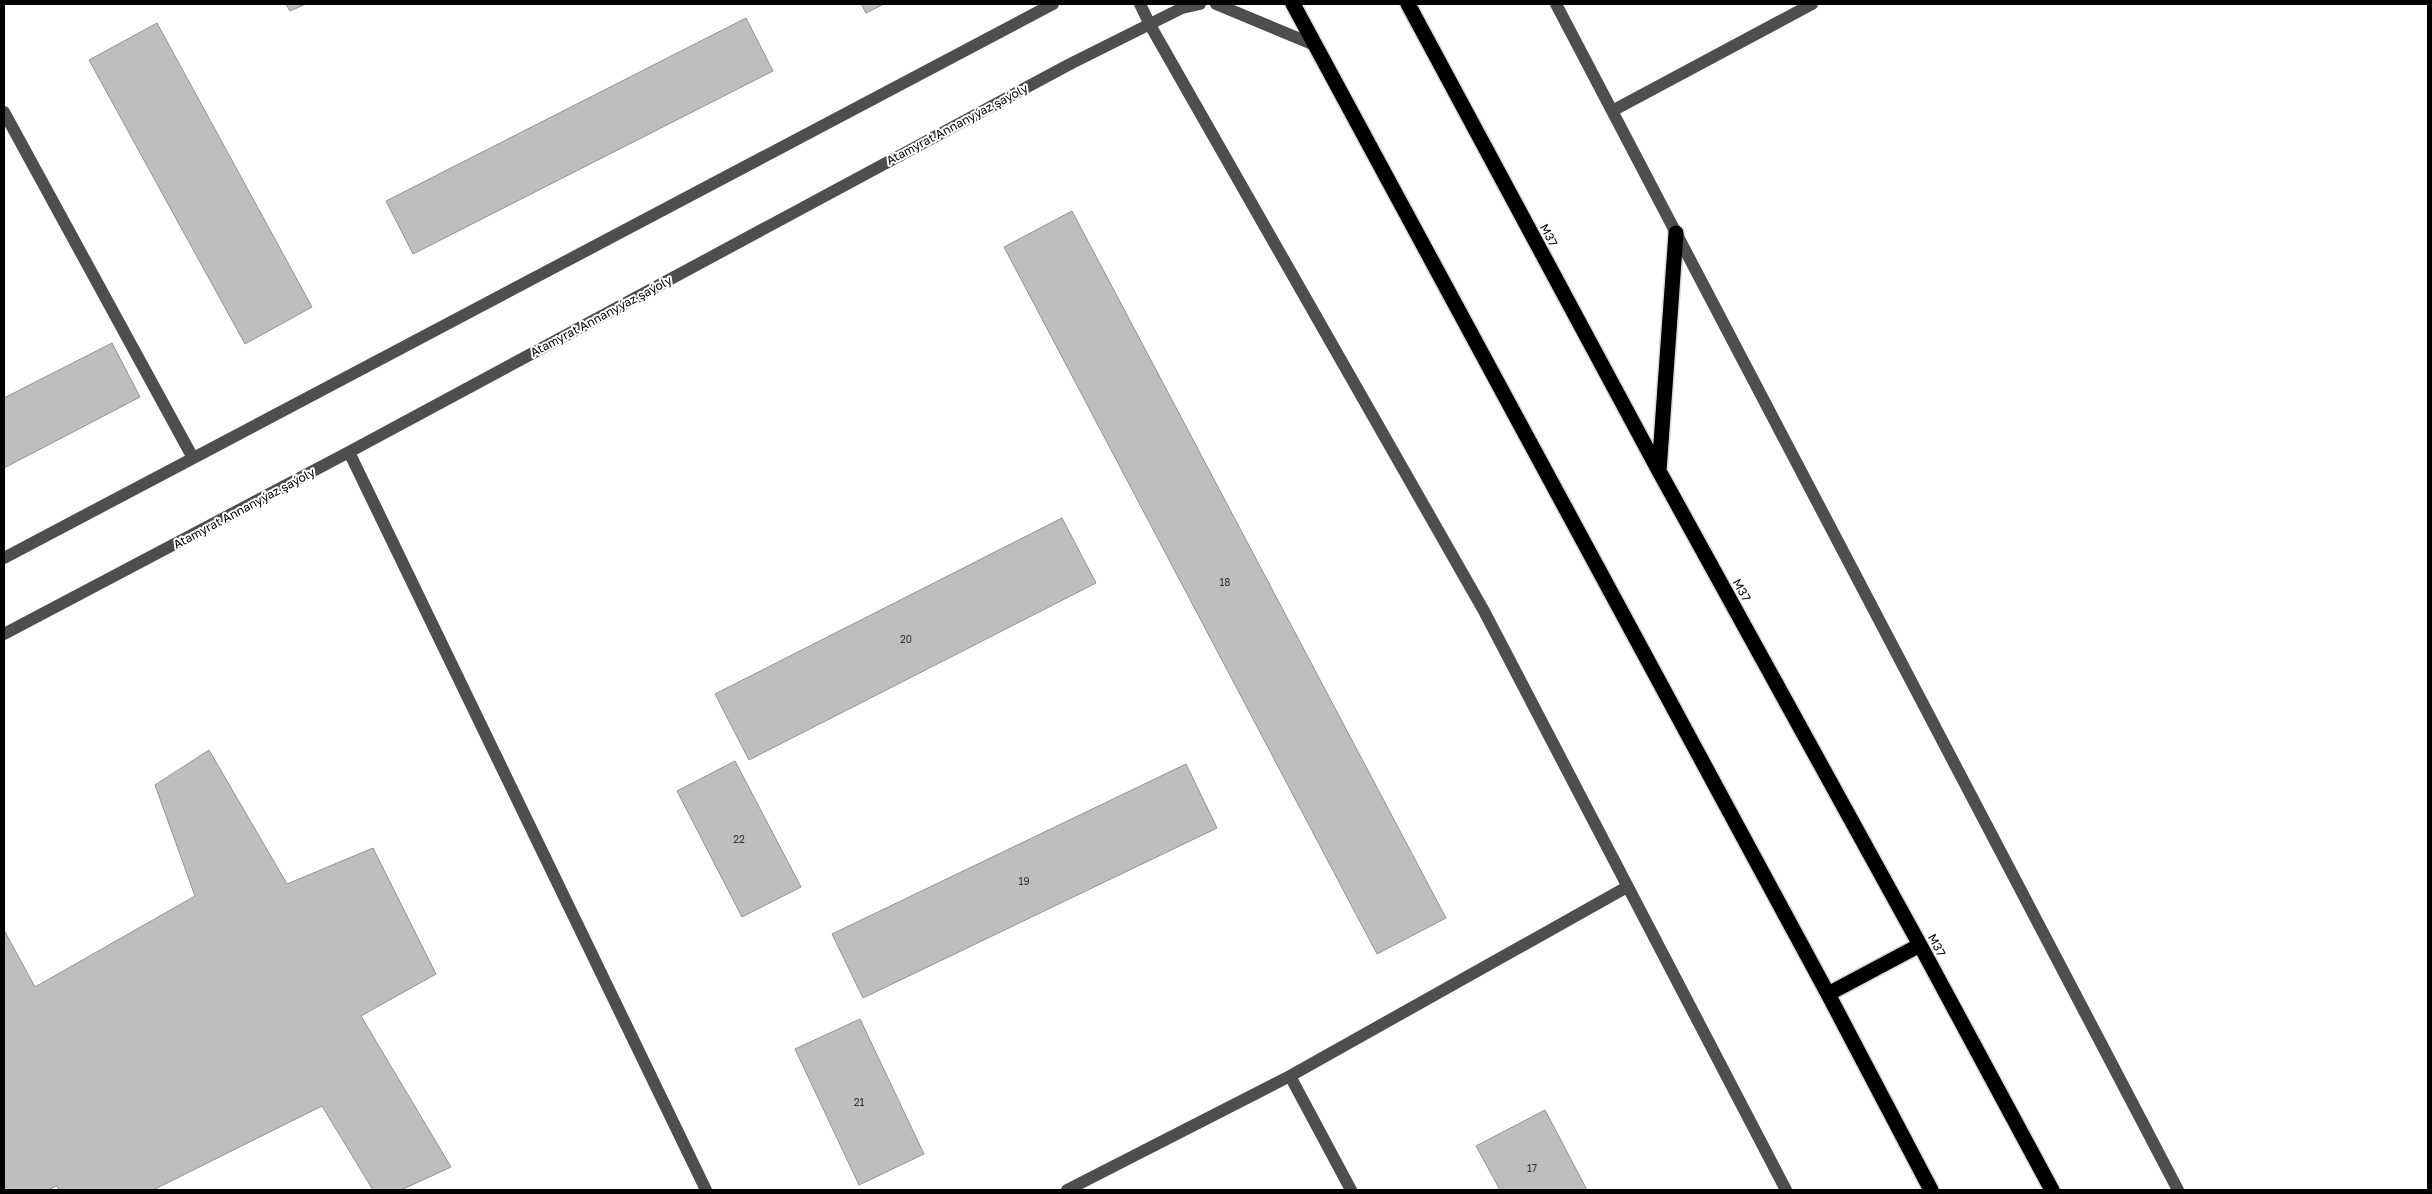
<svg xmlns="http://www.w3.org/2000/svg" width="2432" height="1194" viewBox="0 0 2432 1194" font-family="'Golos Text',sans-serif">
	<rect width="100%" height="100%" fill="#fff"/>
	<!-- building -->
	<path fill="#bebebe" stroke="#929292" d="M286,4h20l-16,7z
		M861,4h23l-18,9z
		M746,18l27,53 -360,183 -27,-53z
		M157,23l155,284 -67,37 -156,-284z
		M1072,211l374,707 -69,36 -373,-707z
		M112,343l28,54 -136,71v-70z
		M1062,518l34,65 -347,177 -34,-66z
		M209,750l78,134 86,-36 63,126 -75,42 90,151 -50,23h-28l-51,-84 -169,84h-94l-2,-4 -10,4h-43v-260l31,57 160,-91 -40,-111z
		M735,761l66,126 -59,30 -65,-126z
		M1186,764l31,64 -354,170 -31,-64z
		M860,1019l64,135 -65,31 -64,-136z
		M1545,1110l42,80h-87l-24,-44z"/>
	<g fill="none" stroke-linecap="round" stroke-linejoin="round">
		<!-- highway casing -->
		<g stroke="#dbdbdb" stroke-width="18">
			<path id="highway" d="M1293,4l535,990 103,196
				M1408,4l251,467 261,474 132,245
				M1659,471l17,-238
				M1828,994l92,-49"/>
		</g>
		<!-- minor -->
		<path stroke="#4e4e4e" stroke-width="12" d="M1140,4l10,21 334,586 302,579
			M1216,4l101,42
			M1556,4l622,1186
			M1612,111l200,-107
			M4,112l189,346
			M349,452l357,738
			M4,558l1049,-554
			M4,634l345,-182 721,-388 112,-56 18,-4
			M1290,1076l337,-189
			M1067,1190l223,-114 61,114"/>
		<!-- highway -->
		<use href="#highway" stroke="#000" stroke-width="15"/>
	</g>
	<g text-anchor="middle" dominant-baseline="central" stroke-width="4" stroke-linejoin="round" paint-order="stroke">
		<!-- number labels -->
		<g font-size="10" fill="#303030">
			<text x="1225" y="582">18</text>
			<text x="906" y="639">20</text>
			<text x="739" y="839">22</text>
			<text x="1024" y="881">19</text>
			<text x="859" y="1102">21</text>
			<text x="1532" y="1168">17</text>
		</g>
		<!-- street labels -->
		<g font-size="12" fill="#000" stroke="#fff">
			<text transform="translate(957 124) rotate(-28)">Atamyrat Annanyýaz şaýoly</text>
			<text transform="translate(1549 235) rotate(62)">M37</text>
			<text transform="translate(601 316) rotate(-28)">Atamyrat Annanyýaz şaýoly</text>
			<text transform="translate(244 508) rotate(-28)">Atamyrat Annanyýaz şaýoly</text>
			<text transform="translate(1742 590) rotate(61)">M37</text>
			<text transform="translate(1937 945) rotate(62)">M37</text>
		</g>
	</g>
	<!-- border -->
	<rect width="2432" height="1194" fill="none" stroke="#000000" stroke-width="10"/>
</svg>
